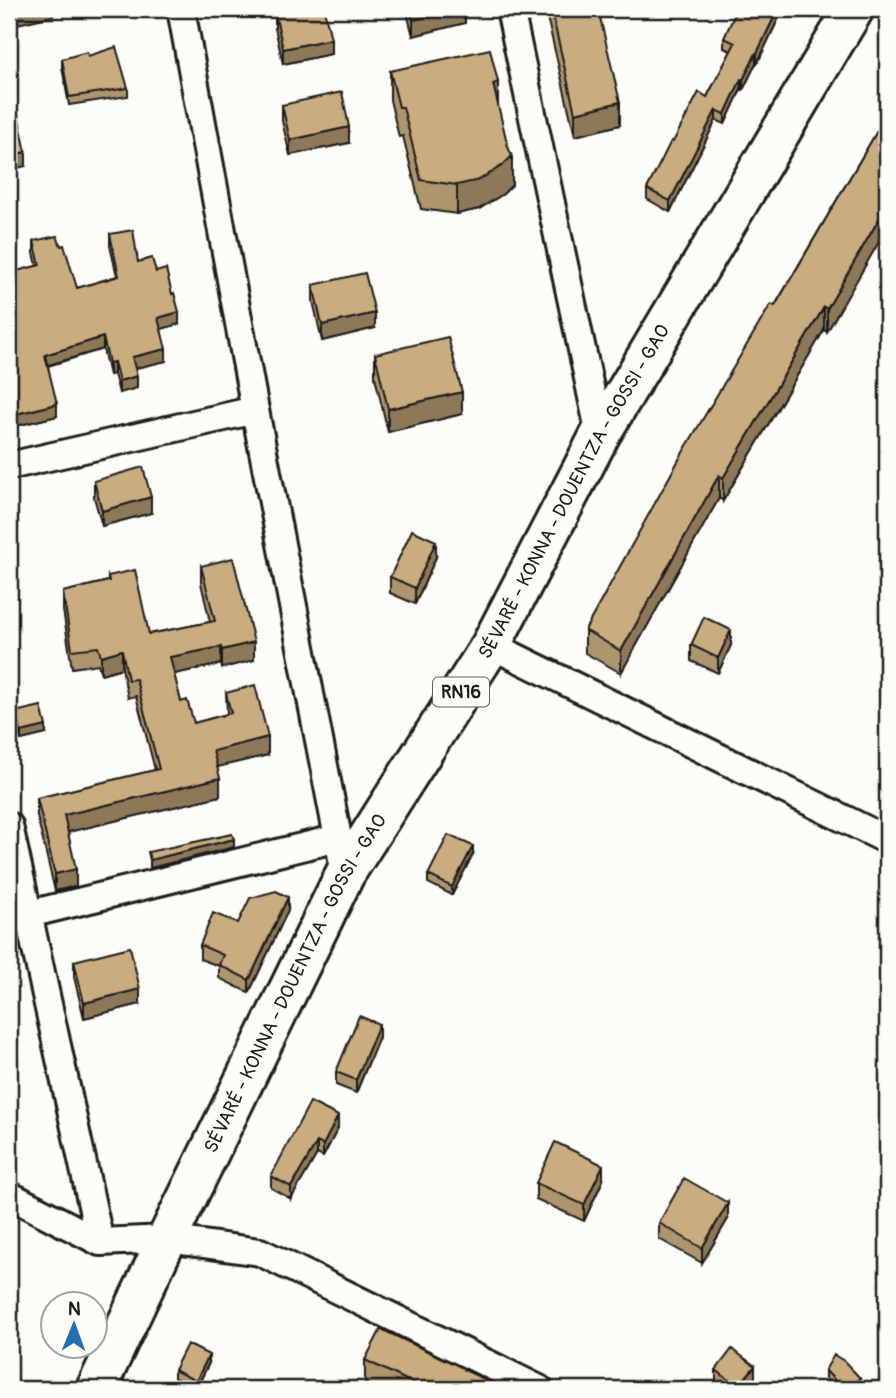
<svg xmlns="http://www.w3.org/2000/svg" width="896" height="1398" viewBox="0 0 896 1398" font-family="Pangolin,sans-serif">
	<rect width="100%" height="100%" fill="#fdfcf7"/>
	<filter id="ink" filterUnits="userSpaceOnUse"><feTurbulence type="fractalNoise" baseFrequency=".0143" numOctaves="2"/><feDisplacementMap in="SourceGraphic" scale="14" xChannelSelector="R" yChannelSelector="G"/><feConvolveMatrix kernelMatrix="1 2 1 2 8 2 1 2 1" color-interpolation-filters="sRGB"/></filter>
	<g filter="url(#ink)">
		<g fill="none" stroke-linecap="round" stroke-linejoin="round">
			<!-- minor casing -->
			<g stroke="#1c1c1c" stroke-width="32">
				<path id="minor" d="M181,9l74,401 90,464
					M510,9l90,426
					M9,466l246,-56
					M491,645l396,195
					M9,826l91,416
					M9,919l329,-81
					M9,1195l91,47 67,-3 93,13 279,137"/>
			</g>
			<!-- primary casing -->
			<g stroke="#1c1c1c" stroke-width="44">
				<g id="primary">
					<path id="s1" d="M96,1389l71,-150 178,-365 146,-229 109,-210 254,-426"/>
				</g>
			</g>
			<!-- minor -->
			<use href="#minor" stroke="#fdfcf7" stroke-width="26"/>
			<!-- primary -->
			<use href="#primary" stroke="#fdfcf7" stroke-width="38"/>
		</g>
		<!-- wall -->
		<path fill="#ad956d" stroke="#1c1c1c" stroke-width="2" d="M406,9h59v14l-52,13z
			M546,9h52l22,116 -45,11 -29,-123z
			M783,9l-26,55 -1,-1 -13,27 -2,-1 -16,35 -9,-4 -46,92 -23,-13v-10l26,-47 34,-45 24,-46 -7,-3v-10z
			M275,13l56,41 -48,10 -8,-36z
			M88,56l40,32v8l-59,9 -7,-38v-8z
			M390,71l108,35 14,79 -9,9 -24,15 -22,5 -36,-5 -18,-73 -4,1 -9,-37z
			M282,105l67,38 -59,12 -8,-34z
			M883,121l-56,211 -3,-2 -101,171 -4,-3 -98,175 -36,-20v-23z
			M110,234l28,28 18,10 23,52 -18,5 5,32 -31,7 2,20 -18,5 -5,-19 -5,1 -6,-26 -55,17 9,50 -45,11 -3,-13v-141l28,-7 -3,-13v-12l43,47 40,-12 -7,-30z
			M313,285l62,43 -53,13 -9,-40z
			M375,354l87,60 -74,18 -13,-55z
			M94,481l57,32 -49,13 -8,-29z
			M436,557l-21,47 -25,-11v-16z
			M201,566l53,94 -32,8 -1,-4 -47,10 7,28 13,21 33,-9 -1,-21 42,62 -51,12 3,29 -152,36 8,54 -21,5 -18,-75v-18l118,-28 -19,-74 -8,2 -6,-30 -21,6 -3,-10 -26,4 -9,-58v-18l45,-11v-5l41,58 61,-12 -9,-39z
			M691,645h40l-13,28 -27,-12z
			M15,712l31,22 -25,6 -6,-20z
			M473,854l-21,41 -24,-12v-8z
			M288,910l-39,83 -30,-15v-12l-19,-7v-14l38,-22z
			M74,961l66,43 -56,14 -10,-41z
			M379,1037l-23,56 -20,-8v-13z
			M338,1128l-15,29 -6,-3 -26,45 -20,-11v-12z
			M603,1180l-19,41 -48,-22v-16z
			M728,1219l-26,44 -43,-24v-16z
			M365,1360l100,11 41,18h-128l-13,-6z
			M209,1363l-13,26 -22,-11v-8z
			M716,1370l39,11 -7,8h-27l-5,-4z
			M825,1370l35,16 -4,3h-21l-10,-11z"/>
		<!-- shaded-wall -->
		<path fill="#8d7959" stroke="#1c1c1c" stroke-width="2" d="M14,9h39v7l-44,10v-16z
			M458,9h7v14l-52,13v-16z
			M778,9h5l-26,55v-11z
			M331,39v15l-48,10v-15z
			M756,53v10l-13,27v-10z
			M741,79v10l-16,35v-10z
			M498,82v30l-5,-28z
			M620,102v23l-45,11v-23z
			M716,110v10l-46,92v-11z
			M349,127v16l-59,12v-15z
			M26,152v14l-17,4v-15z
			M512,156v29l-9,9 -24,15 -22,5v-29z
			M887,205v23l-60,104v-23z
			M824,307v23l-101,171v-23z
			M179,312v12l-21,6v-12z
			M375,313v15l-53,13v-16z
			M103,337v12l-58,17v-11z
			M166,349v12l-34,8v-12z
			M114,362v12l-5,1v-12z
			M137,376v12l-18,5v-12z
			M462,392v22l-74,18v-23z
			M57,404v12l-45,11v-12z
			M719,475v23l-98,175v-22z
			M151,497v16l-49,13v-15z
			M436,541v16l-21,47v-16z
			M731,630v15l-13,28v-15z
			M254,642v18l-32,8v-18z
			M221,647v17l-51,11v-18z
			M122,650v18l-21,6v-18z
			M46,726v8l-25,6v-8z
			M268,737v18l-55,13v-17z
			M220,778v18l-156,37v-18z
			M234,839v8l-84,21v-8z
			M473,846v8l-21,41v-8z
			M76,869v17l-21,5v-17z
			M288,897v13l-39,83v-13z
			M13,959v13l-4,1v-13z
			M140,989v15l-56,14v-15z
			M379,1024v13l-23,56v-13z
			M338,1116v12l-15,29v-12z
			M317,1142v12l-26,45v-12z
			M603,1165v15l-19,41v-16z
			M728,1203v16l-26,44v-15z
			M209,1355v8l-13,26v-8z
			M755,1366v15l-7,8h-10v-2z
			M860,1378v8l-4,3h-9z"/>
		<!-- building -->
		<path fill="#c9ad7f" stroke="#1c1c1c" stroke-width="2" d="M295,9h29l7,30 -48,10 -8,-36z
			M410,9h48l-45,11z
			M551,9h47l22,93 -45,11z
			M737,9h41l-21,44h-1l-13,27 -2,-1 -16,35 -9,-4 -46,91 -23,-12 24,-48 2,1 26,-50 8,5 28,-54 -11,-5z
			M116,47l12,41 -59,9 -7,-38 25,-7 1,4z
			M490,49l8,33 -5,2 15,63 4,9 -9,9 -24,15 -22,5 -36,-5 -18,-73h-4l-9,-36z
			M9,72l17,80 -17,3z
			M342,92l7,35 -59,13 -8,-35z
			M887,117v88l-60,104 -3,-2 -101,171 -4,-3 -98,176 -36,-21 97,-176 89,-150 4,2 108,-185h2z
			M133,230l5,32 14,-4 4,14 10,-3 6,25 2,-1 5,19 -21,6 8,31 -34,8 5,19 -18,5 -5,-19 -5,1 -6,-26 -58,18 12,49 -45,11 -3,-13v-129l31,-8 -6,-24 23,-5 4,10 3,-1 13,43 42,-12 -9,-42z
			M365,273l10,40 -53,12 -9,-40z
			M448,337l14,55 -74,17 -13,-55z
			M143,467l8,30 -49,14 -8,-30z
			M412,530l24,11 -21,47 -25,-11z
			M233,558l21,84 -32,8 -1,-3 -51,10 11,45 6,-2 7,23 37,-10 -5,-20 29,-8 13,52 -55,14 7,27 -156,37 12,54 -21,5 -18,-76 122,-29 -23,-90 -8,1 -6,-30 -21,6 -3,-9 -26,3 -9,-58 46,-11 -1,-5 27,-6 14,64 66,-13 -14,-55z
			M704,617l27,13 -13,28 -27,-13z
			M41,706l5,20 -25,6 -6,-20z
			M232,834l2,5 -84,21 -2,-8z
			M448,835l25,11 -21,41 -24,-12z
			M276,891l12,6 -39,83 -30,-15 4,-10 -23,-10 13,-32 25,10 12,-25z
			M9,942l4,17 -4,1z
			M130,947l10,42 -56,14 -10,-42z
			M359,1016l20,8 -23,56 -20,-8z
			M310,1102l28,14 -15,29 -6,-3 -26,45 -20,-11z
			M555,1142l48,23 -19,40 -48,-22z
			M684,1178l44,25 -26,45 -43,-25z
			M381,1329l84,40 -1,1 42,19h-81l-60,-29z
			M187,1344l22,11 -13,26 -22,-11z
			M732,1349l23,17 -17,21 -22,-17z
			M834,1355l10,6 16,17 -13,11h-4l-18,-19z"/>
	</g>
	<g text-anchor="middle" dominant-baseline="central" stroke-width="7" stroke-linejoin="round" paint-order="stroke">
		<!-- shield labels -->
		<rect fill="#fdfcf7" stroke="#605f5e" stroke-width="2" x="433" y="677.5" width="56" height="29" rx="5"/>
		<g font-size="18" font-weight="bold" fill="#1c1c1c">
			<text x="461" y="692">RN16</text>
		</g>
		<!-- street labels -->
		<g font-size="19" fill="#1c1c1c" stroke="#fdfcf7">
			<text stroke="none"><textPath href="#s1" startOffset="1018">SÉVARÉ - KONNA - DOUENTZA - GOSSI - GAO</textPath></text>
			<text stroke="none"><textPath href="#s1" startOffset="452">SÉVARÉ - KONNA - DOUENTZA - GOSSI - GAO</textPath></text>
		</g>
	</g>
	<!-- margin -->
	<rect width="896" height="1398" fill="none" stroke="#fdfcf7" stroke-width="35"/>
	<rect x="18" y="18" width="861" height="1363" fill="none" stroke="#1c1c1c" stroke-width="2.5" filter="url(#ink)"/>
	<!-- north arrow -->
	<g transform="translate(74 1325) rotate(1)"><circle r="33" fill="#fdfcf7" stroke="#a3a29f" stroke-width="2"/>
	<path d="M0-5L12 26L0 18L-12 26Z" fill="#1f6fb2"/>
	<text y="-10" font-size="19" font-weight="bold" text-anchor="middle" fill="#1c1c1c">N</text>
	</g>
</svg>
